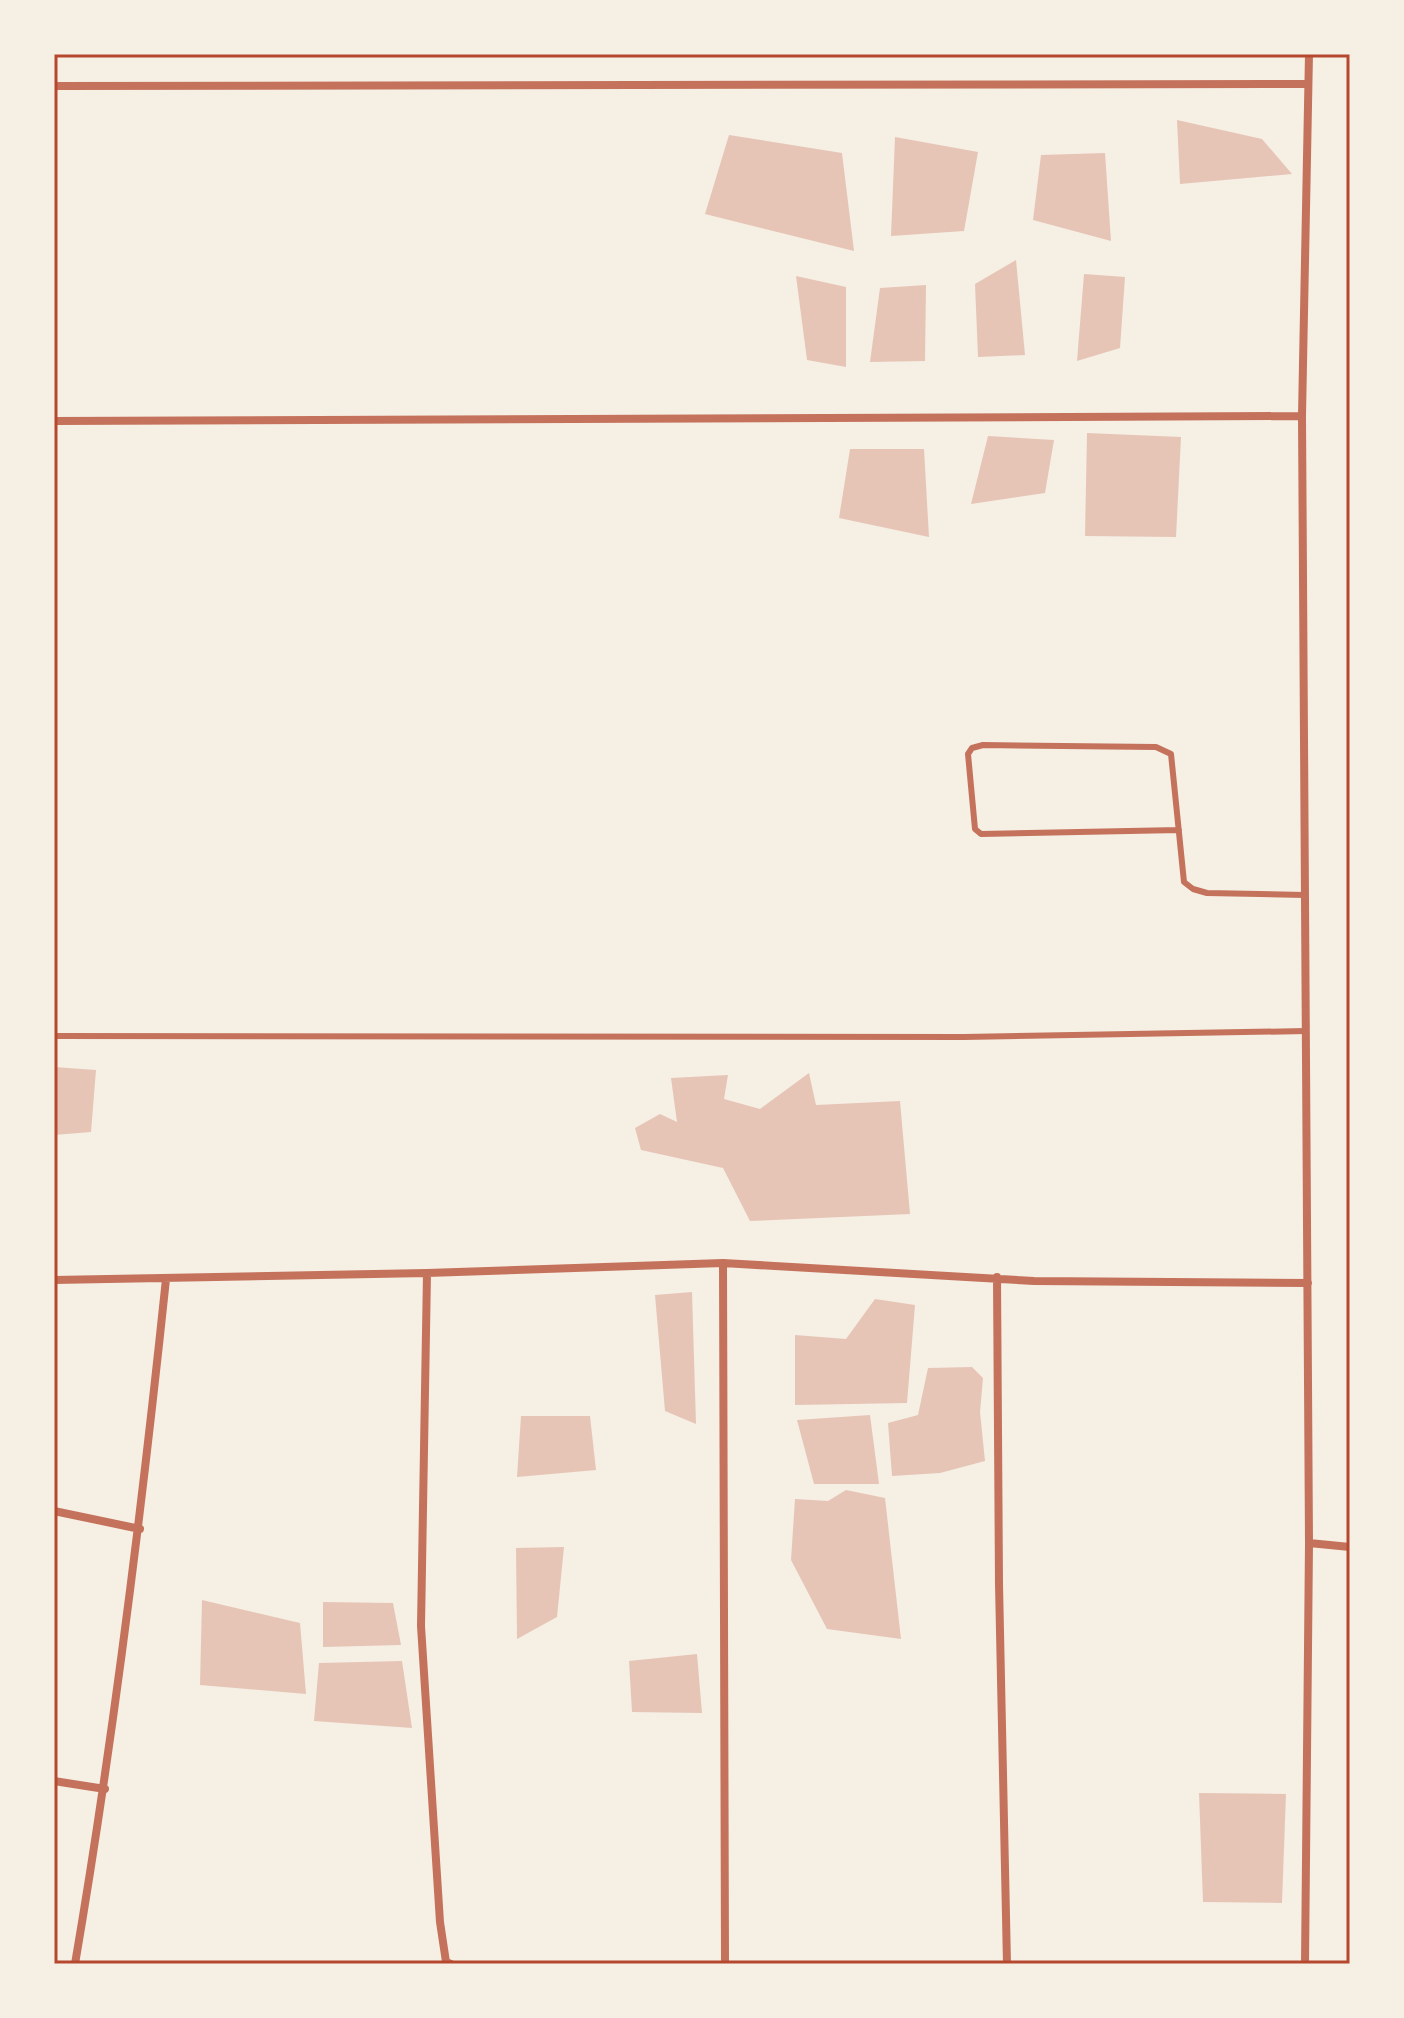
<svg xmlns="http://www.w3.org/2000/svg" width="1404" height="2018" viewBox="0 0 1404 2018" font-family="Montserrat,sans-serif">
	<rect width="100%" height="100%" fill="#f6efe4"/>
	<!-- building -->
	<path fill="#e6c5b7" d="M1177,120l85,19 30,35 -112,10z
		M729,135l113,18 12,98 -149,-37z
		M895,137l83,15 -14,79 -73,5z
		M1105,153l6,88 -78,-21 8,-65z
		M1016,260l9,95 -47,2 -3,-73z
		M1084,274l41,3 -5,71 -43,13z
		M796,276l50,11v80l-39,-7z
		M926,285l-1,76 -55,1 10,-74z
		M1087,433l94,4 -5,100 -91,-1z
		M988,436l66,4 -9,53 -74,11z
		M850,449h74l5,88 -90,-19z
		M54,1067l42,3 -5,62 -37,3z
		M809,1073l7,32 84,-4 10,113 -160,7 -27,-53 -82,-18 -6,-22 25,-14 17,8 -6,-44 57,-3 -4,24 36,10z
		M692,1292l4,132 -31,-13 -10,-116z
		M875,1299l40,6 -8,98 -112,2v-70l51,4z
		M972,1367l11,11 -3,34 5,49 -45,12 -48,3 -4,-53 30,-8 10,-47z
		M870,1415l9,69h-65l-17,-64z
		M521,1416h69l6,54 -79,7z
		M846,1490l39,8 16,141 -74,-10 -36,-69 4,-61 33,2z
		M564,1547l-7,70 -40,22 -1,-91z
		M202,1600l98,23 6,71 -106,-9z
		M323,1602l70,1 8,42 -78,2z
		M697,1654l5,59 -70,-1 -3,-51z
		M402,1661l10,67 -98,-7 5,-58z
		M1199,1793l87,1 -4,109 -79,-1z"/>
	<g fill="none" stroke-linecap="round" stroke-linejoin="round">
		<!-- service -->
		<path stroke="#c5725c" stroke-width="6" d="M1179,830l-198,4 -6,-5 -7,-75 4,-6 11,-3 173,2 15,7 13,128 9,7 14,4 98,2
			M54,1036l910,1 342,-6"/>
		<!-- minor -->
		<path stroke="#c5725c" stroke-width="8" d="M54,86l1254,-2
			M54,421l1248,-5
			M723,1263l2,701
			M427,1273l-6,353 19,296 6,40 5,2
			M997,1277l2,307 8,380
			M54,1280l373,-7 296,-10 311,18 274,2
			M54,1511l86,18
			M1309,1543l41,4
			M54,1781l51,8
			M75,1964c39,-228 67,-456 91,-685
			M1305,1964l4,-421 -7,-1127 7,-362"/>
	</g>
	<!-- border -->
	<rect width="1404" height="2018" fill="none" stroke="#f6efe4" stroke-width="112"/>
	<rect x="56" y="56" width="1292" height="1906" fill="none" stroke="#b5482f" stroke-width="3"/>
</svg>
